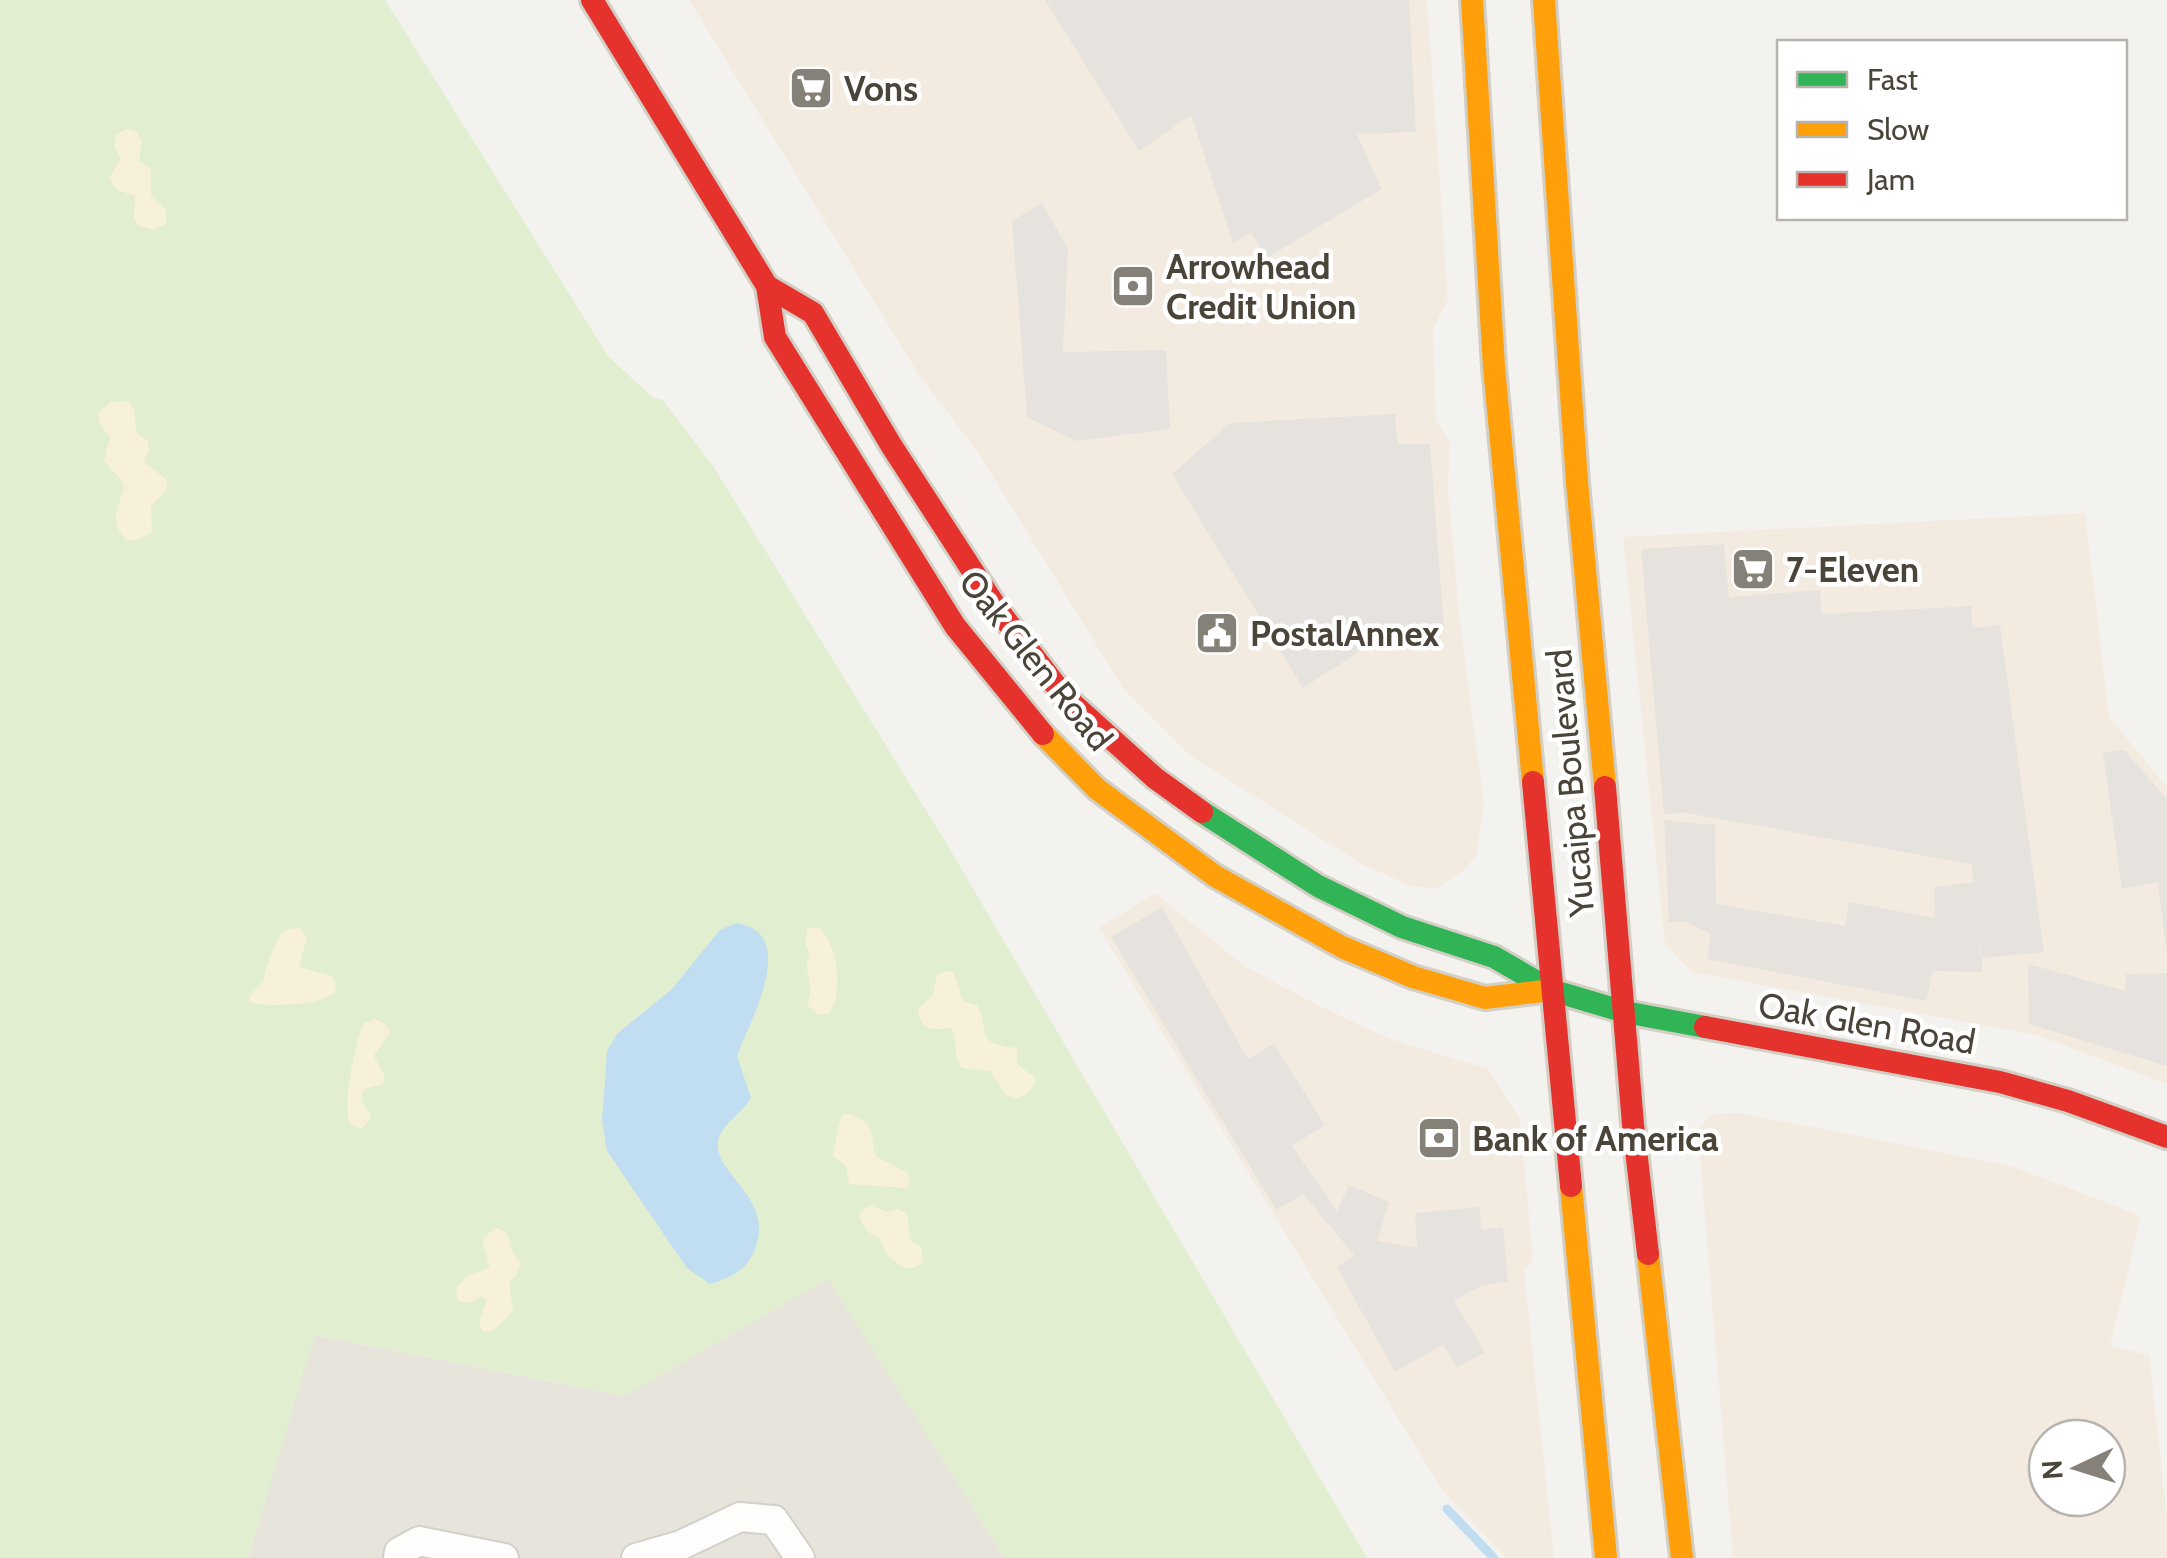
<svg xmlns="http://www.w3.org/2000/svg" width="2167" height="1558" viewBox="0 0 2167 1558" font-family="Cabin,sans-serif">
	<rect width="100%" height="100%" fill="#f4f2ee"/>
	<!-- residential -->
	<path fill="#e7e4dc" d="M829,1278l176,280h-757l66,-223 310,61z"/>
	<!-- commercial -->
	<path fill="#f3ebdf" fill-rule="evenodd" d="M689,0h738l21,300 -15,28 3,92 14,21 -2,48 11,125 25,191 -8,51 -15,17 -25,15 -25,-2 -48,-21 -172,-109 -68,-68 -144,-234 -60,-79z
		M2085,513l24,204 58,70v297l-130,-49 -345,-63 -27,-28 -42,-407z
		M1155,893l89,73 74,39 69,33 101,31 32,50 13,141 -9,10 30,288h-47l-65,-68 -343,-562z
		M1739,1113l272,53 130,50 -31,130 39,9 18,162v41h-434l-35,-427 13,-17zM2107,1438v60h-60v-60z"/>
	<!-- green -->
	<path fill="#e1eecf" d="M0,0h385l223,356 45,42 10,2 50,66 232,375 422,717h-362l-177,-279 -204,117 -309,-61 -67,223h-248z"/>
	<!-- sand -->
	<path fill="#f7f0da" d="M127,129l10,3 5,9 -3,20 12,8v27l15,14v14l-13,6 -14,-4 -5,-7 1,-23 -18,-6 -8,-12 12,-20 -6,-10v-13z
		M129,401l5,8 3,24 11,8 1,10 -5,11 23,18v10l-16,16 1,26 -12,7 -13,2c-18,-19 -10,-31 -3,-53l-3,-8 -17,-19 6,-24 -11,-14 -1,-10 13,-11z
		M818,927c20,16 27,69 10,87l-9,1 -12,-10 4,-15 -5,-27 4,-8 -5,-13 2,-13z
		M299,928l8,9 -8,30 34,9c2,5 4,9 2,15 -7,14 -74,18 -85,10v-6l14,-14c-1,-7 12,-43 18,-48 6,-5 9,-4 17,-5z
		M945,971l9,1 9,29 15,5c13,30 -4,37 39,42v16l19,14c-3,13 -9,16 -21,21l-9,-4 -16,-24 -28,-3c-10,-13 -3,-29 -12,-41 -18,5 -30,3 -32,-18l15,-15 4,-19z
		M375,1019c29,11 5,23 -1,37l11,21 -2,7 -19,5c-8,13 4,17 7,29l-10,11 -12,-6c-6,-20 6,-80 14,-99z
		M850,1114c29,12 18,18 26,42l32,17 2,9 -4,6 -57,-4 -3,-18 -13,-10c0,-6 7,-36 9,-41z
		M869,1205l18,7 11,-3 9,5 4,28 10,4 2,16 -9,6h-10l-17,-13 -7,-17c-11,-3 -19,-12 -21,-24z
		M495,1227l12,6 6,21 8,9 -5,13 -7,6 4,28c-9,10 -17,24 -31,21l-3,-8 8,-24 -7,-2 -10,6 -12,-2 -2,-13 12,-13 22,-7 -8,-27z"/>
	<!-- parking -->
	<path fill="#e6e3df" d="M1045,0h364l7,132 -59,2 25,55 -115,69 -16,-25 -18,10 -42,-128 -52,36z
		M1042,203l26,46 -5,103 103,-2 4,79 -94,12 -49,-24 -15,-196z
		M1395,414l3,30h32l14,184 -54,4 -87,56 -131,-214 58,-51z
		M1724,544l5,53 91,-7 2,24 149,-8 2,22 27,-3 44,327 -61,6 -3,-15 3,29 -50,-1 -7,30 -219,-42 4,-25 -25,-12h-17l-5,-102 51,5 1,79 129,22 4,-24 86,16 -1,-31 40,-5 -3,-18 -291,-52 -16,3 -23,-266z
		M2124,750l43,49v156l-9,-73 -36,7 -19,-136z
		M1162,907l86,152 26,-15 51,81 -33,21 45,65 12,-26 40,17 -12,39 40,7 -2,-35 65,-6 1,22 22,-1 5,54 -26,3 -28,16 31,51 -28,16 -14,-23 -48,27 -58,-105 17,-12 -51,-61 -27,16 -165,-273z
		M2028,964l97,27 1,-17 41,-1v93l-138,-42z"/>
	<!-- water -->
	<path fill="#c0ddf1" d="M736,923c65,9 13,100 1,133l14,42c-8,14 -31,28 -33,43 -5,33 55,55 38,105 -8,24 -24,31 -46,38l-23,-16 -80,-117 -5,-31 3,-38 2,-31 10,-17 55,-45 48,-59z"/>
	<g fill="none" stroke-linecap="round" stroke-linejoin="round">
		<!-- stream -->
		<path stroke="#c0ddf1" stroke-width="9" d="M1447,1509l47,49"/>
		<!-- street casing -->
		<g stroke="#d2d0cb" stroke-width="32">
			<path id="street" d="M398,1558l1,-6 20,-11 85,17
				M636,1558l45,-13 59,-28 34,3 26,38"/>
		</g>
		<!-- fast casing -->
		<g stroke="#d3cfc5" stroke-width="28">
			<path id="fast" d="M1202,812l116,74 84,41 92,30 57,33 74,22 80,15"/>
		</g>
		<!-- slow casing -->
		<g stroke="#d3cfc5" stroke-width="28">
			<path id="slow" d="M1472,0l22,367 39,415
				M1544,0l33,482 28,305
				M1043,734l54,55 118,87 127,71 71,30 72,21 66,-8
				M1571,1186l35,372
				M1648,1254l34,304"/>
		</g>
		<!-- jam casing -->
		<g stroke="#d3cfc5" stroke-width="28">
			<path id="jam" d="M592,0l175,286 8,51 180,289 88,108
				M767,286l46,27 78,132 107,165 66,86 91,82 47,34
				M1533,782l38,404
				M1605,787l28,337 15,130
				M1705,1027l295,55 68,19 99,36"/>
		</g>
		<!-- street -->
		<use href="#street" stroke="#fdfdfc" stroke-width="28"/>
		<!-- fast -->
		<use href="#fast" stroke="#30b455" stroke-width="22"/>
		<!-- slow -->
		<use href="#slow" stroke="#ff9f0a" stroke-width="22"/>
		<!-- jam -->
		<use href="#jam" stroke="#e5322d" stroke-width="22"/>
	</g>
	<!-- icons -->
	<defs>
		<g id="supermarket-square" transform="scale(2.25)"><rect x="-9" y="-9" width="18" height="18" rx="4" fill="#868178" stroke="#fff"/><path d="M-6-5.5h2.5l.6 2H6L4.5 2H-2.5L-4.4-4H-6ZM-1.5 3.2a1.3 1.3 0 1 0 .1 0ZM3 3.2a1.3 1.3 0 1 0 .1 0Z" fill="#fff"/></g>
		<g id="bank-square" transform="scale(2.25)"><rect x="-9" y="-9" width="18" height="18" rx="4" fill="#868178" stroke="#fff"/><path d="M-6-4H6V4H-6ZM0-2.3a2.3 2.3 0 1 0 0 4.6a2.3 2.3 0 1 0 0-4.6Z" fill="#fff"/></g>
		<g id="civic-square" transform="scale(2.25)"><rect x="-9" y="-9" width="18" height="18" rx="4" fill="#868178" stroke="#fff"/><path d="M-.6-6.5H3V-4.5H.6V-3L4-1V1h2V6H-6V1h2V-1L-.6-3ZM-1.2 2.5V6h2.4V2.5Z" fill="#fff"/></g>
	</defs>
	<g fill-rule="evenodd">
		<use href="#supermarket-square" x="811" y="88"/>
		<use href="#bank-square" x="1133" y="286"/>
		<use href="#supermarket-square" x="1753" y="569"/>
		<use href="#civic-square" x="1217" y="633"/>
		<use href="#bank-square" x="1439" y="1138"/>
	</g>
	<g text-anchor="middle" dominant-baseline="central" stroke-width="9" stroke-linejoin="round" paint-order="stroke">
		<!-- poi labels -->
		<g font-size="35" font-weight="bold" fill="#4b4439" stroke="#fff" text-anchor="start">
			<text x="844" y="88">Vons</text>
			<text x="1166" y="266">Arrowhead<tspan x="1166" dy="40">Credit Union</tspan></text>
			<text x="1786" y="569">7-Eleven</text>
			<text x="1250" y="633">PostalAnnex</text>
			<text x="1472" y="1138">Bank of America</text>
		</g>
		<!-- street labels -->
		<g font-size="35" fill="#4b4439" stroke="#fff">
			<text transform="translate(1036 660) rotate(51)">Oak Glen Road</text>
			<text transform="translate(1570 783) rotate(-95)">Yucaipa Boulevard</text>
			<text transform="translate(1867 1023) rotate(10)">Oak Glen Road</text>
		</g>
	</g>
	<!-- legend -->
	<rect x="1777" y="40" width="350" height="180" fill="#ffffff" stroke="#b7b4b0" stroke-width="2.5"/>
	<rect x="1797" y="72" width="50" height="15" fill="#30b455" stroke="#b7b4b0" stroke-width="2.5"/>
	<text x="1867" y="90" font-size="30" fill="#4b4439">Fast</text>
	<rect x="1797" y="122" width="50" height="15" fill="#ff9f0a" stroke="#b7b4b0" stroke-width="2.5"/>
	<text x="1867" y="140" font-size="30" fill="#4b4439">Slow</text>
	<rect x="1797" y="172" width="50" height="15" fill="#e5322d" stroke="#b7b4b0" stroke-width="2.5"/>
	<text x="1867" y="190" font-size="30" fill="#4b4439">Jam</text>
	<!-- north arrow -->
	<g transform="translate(2077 1468) rotate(266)"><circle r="48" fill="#ffffff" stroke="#b7b4b0" stroke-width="2.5"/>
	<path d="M0-8L18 38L0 25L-18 38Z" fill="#868178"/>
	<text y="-15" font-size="28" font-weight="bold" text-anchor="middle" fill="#4b4439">N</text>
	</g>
</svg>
